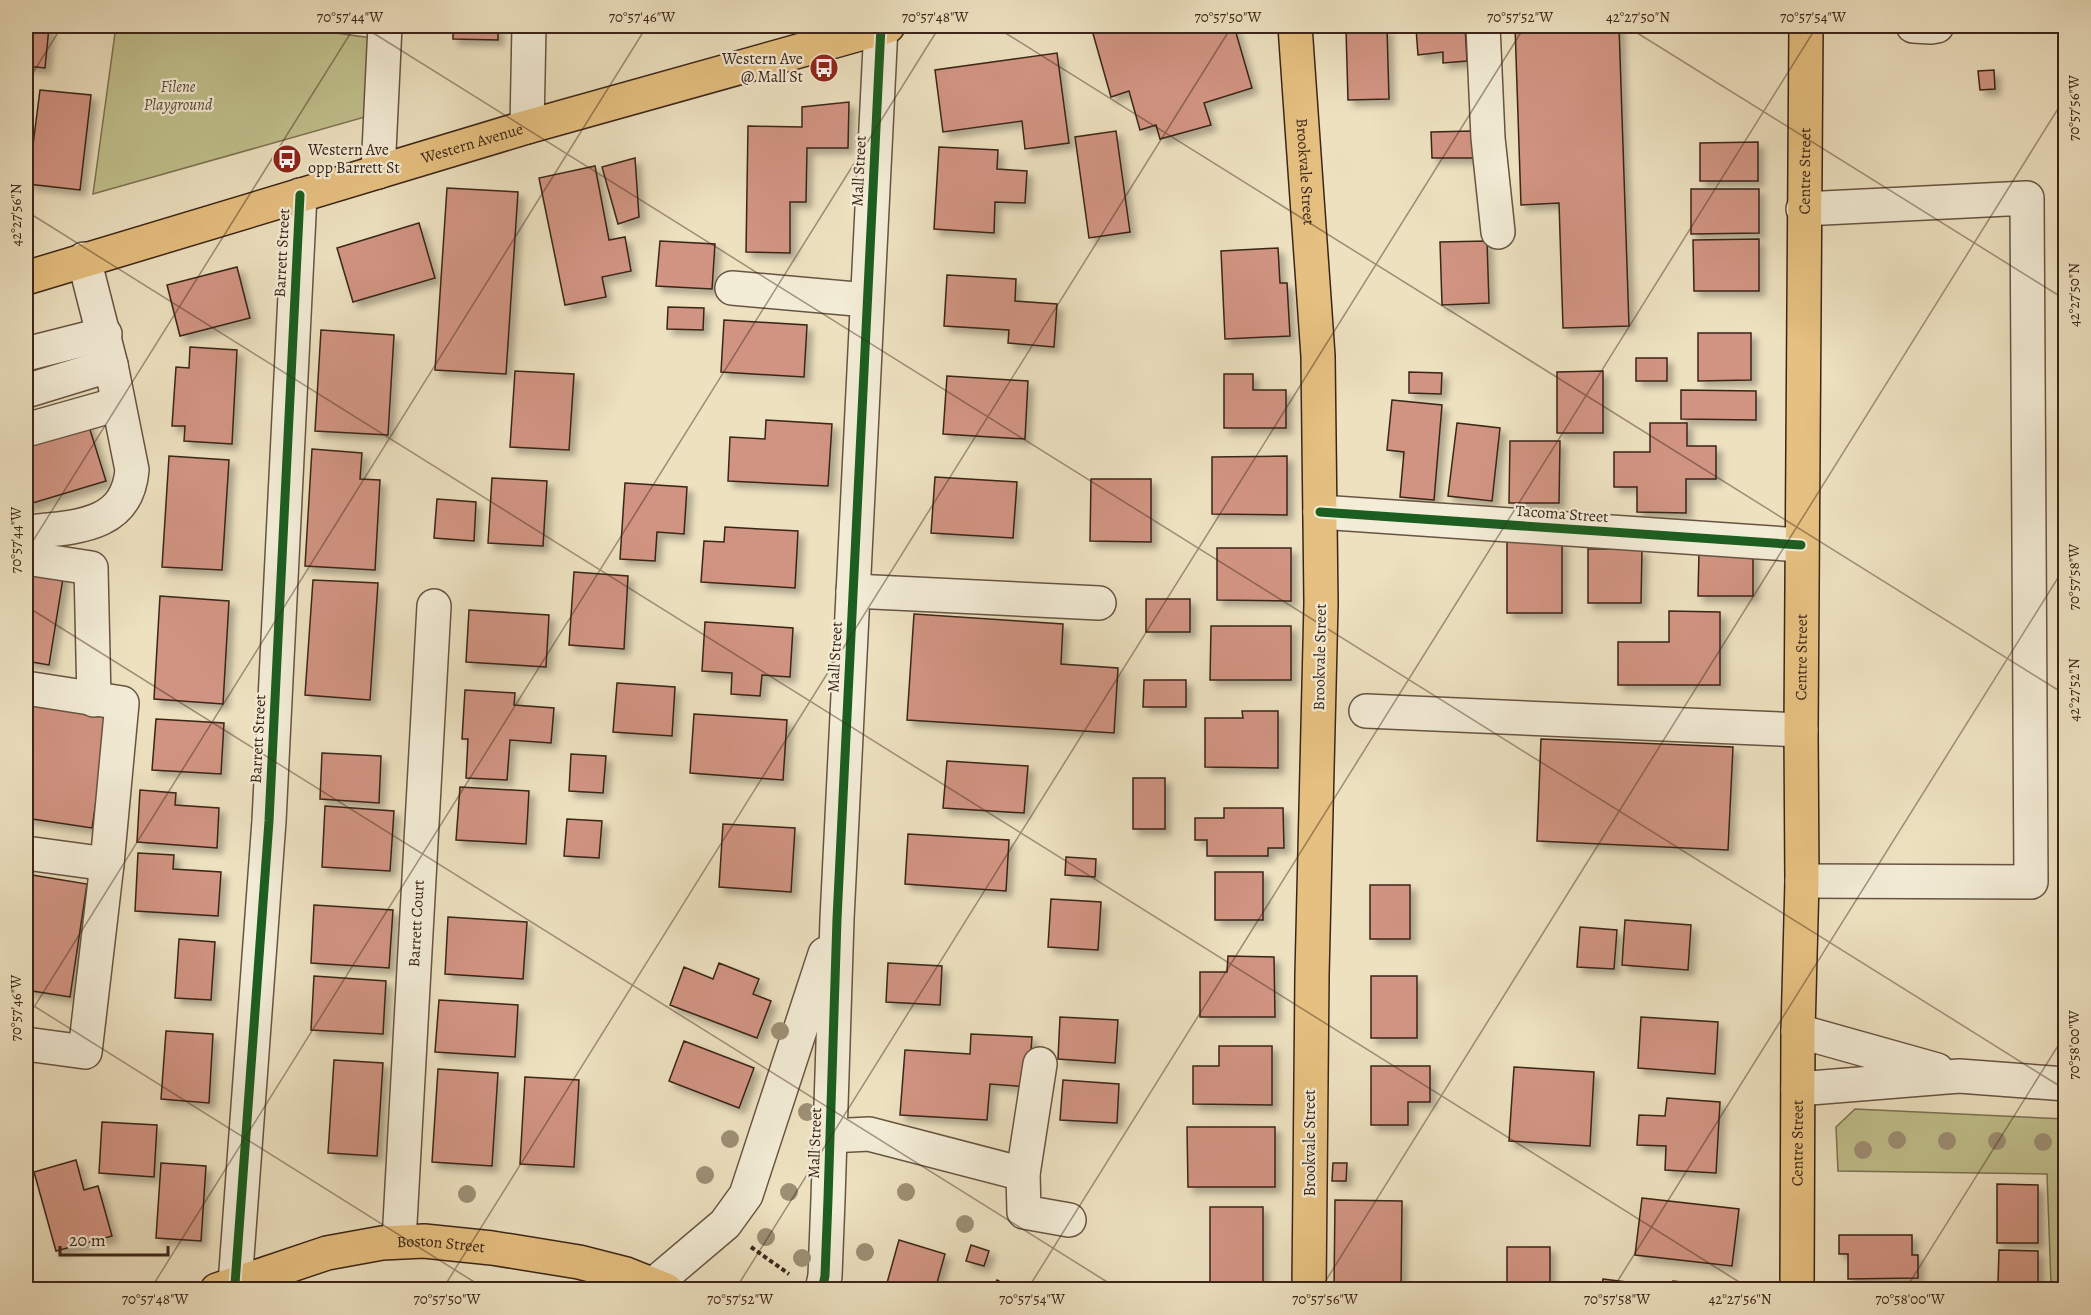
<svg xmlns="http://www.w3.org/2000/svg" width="2091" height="1315" viewBox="0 0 2091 1315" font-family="Alegreya,serif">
	<defs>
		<filter id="shadow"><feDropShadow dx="5.5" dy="5.5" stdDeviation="3" flood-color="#0004"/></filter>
	</defs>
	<rect width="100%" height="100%" fill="#ede1c0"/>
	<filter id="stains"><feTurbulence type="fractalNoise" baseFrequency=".00333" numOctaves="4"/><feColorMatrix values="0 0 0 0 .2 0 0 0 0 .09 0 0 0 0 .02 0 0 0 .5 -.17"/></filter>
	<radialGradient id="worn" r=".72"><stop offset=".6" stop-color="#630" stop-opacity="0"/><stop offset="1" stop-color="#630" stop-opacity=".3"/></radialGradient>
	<!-- green -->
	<path fill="#c0c08d" stroke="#7e7252" stroke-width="1.5" d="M116,26h169l94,13 -7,76 -279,79z
		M1855,1109l210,10v170h-11l-3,-5 -4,-110 -209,-3 -2,-44z"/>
	<!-- building -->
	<path fill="#d19482" stroke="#3b2518" stroke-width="1.5" filter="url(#shadow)" d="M26,26l23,1 -4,41 -19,-2z
		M453,26h45v14l-45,-1z
		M1107,26h127l18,62 -48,15 7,22 -51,14 -4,-14 -16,5 -11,-39 -18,6 -19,-67z
		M1441,26h24l2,35 -24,2v-11l-25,3 -2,-27 25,-1z
		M1515,26h104l10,300 -66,2 -4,-125 -38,2z
		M1387,28l2,71 -41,1 -2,-71z
		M1057,53l12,90 -44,6 -3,-28 -79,11 -8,-62z
		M1994,70l1,19 -15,1 -2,-19z
		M40,90l51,5 -11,95 -52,-6z
		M849,102l-1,46h-41l-1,54h-16v51l-44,-1 2,-126 54,1v-20z
		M1116,131l14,101 -41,6 -14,-101z
		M1472,131l1,27h-41l-1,-26z
		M1758,142v39h-58v-38z
		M939,147l59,3 -1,19 30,2 -2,32 -30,-1 -1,31 -60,-4z
		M635,158l4,59 -21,7 -16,-57z
		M595,166l14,74 16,-3 6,34 -29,6 4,20 -41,8 -26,-127z
		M447,188l71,4 -12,182 -71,-4z
		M1691,189h68v44l-68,1z
		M419,223l16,55 -82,24 -16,-54z
		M1759,239v52h-65l-1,-51z
		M660,241l55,3 -3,45 -56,-3z
		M1487,241l2,62 -47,2 -2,-63z
		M1278,248l2,35h7l3,53 -65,3 -4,-88z
		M237,267l13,51 -70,18 -13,-51z
		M947,275l69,4 -1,22 42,3 -3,43 -46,-4 1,-13 -65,-4z
		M668,307l36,1 -1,22 -36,-1z
		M724,320l83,5 -3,52 -83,-5z
		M321,330l73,5 -6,100 -73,-4z
		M1698,333h53v47l-53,1z
		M190,347l47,3 -5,94 -48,-3 1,-15h-13l4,-59 13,1z
		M1636,358h31v23h-31z
		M515,371l59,3 -5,76 -59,-3z
		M1603,371v62h-46v-61z
		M1409,372l33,1 -1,21 -32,-1z
		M1224,374h29v16h33v38h-62z
		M947,376l81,5 -3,58 -82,-5z
		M1681,390l75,1v29l-75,-1z
		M1392,400l50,5 -8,95 -34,-3 4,-45 -17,-2z
		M87,420l19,61 -80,24v-66z
		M766,420l66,4 -4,62 -100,-5 2,-44 35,2z
		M1457,423l43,5 -8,73 -44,-5z
		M1650,423h37v23h29v33h-30v34l-49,-1v-25h-23v-35h36z
		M1510,441h50l-1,62h-50z
		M312,449l50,4 -2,26 20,1 -5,90 -70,-4z
		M169,456l60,4 -7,110 -60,-3z
		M1287,456v59l-75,-1v-57z
		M935,477l82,5 -4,56 -82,-5z
		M492,478l55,3 -4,65 -55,-3z
		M1091,479h60v63l-61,-1z
		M625,483l62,4 -3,47 -27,-2 -2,29 -35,-2z
		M437,499l39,3 -2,39 -40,-3z
		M725,527l73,4 -3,57 -94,-6 3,-41 20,1z
		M1507,541h55v72h-55z
		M1217,548h74v53l-74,-1z
		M1588,549h54l-1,54h-53z
		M1699,552h54v44h-55z
		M26,566l38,6 -15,93 -23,-4z
		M574,572l54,4 -4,73 -55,-4z
		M313,580l65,3 -8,117 -65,-5z
		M160,596l69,5 -6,103 -69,-5z
		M1146,599h44v33h-44z
		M469,610l80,5 -3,52 -80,-5z
		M1669,611l51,1v73h-102v-43h51z
		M914,614l149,10 -2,40 57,4 -4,65 -207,-13z
		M705,622l88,6 -3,49 -28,-2 -2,21 -29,-2 1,-21 -30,-2z
		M1211,626h80v54h-81z
		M1144,680h42v27h-43z
		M617,683l58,4 -3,49 -59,-4z
		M465,690l50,3 -1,12 40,3 -3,35 -41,-3 -3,40 -41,-2 2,-39h-6z
		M26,703l83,13 -17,112 -66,-10z
		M1242,711h36v57l-73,-1v-49h38z
		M694,714l93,6 -4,60 -93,-7z
		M156,719l68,4 -3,51 -69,-4z
		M1541,739l192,8 -5,103 -191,-9z
		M322,753l59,3 -2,47 -59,-4z
		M571,754l35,2 -3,37 -34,-2z
		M947,761l81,5 -4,47 -81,-5z
		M1133,778h32v51h-32z
		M460,787l69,4 -3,53 -70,-4z
		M140,790l36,3 -1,12 44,3 -2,40 -80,-6z
		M325,806l69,5 -4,60 -68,-4z
		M1224,808h59l1,40h-16v8h-61v-16h-12v-22h29z
		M567,819l35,2 -3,37 -35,-2z
		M723,824l72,4 -4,64 -72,-5z
		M908,834l101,6 -3,51 -101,-7z
		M138,853l36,2 -1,14 48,3 -3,44 -83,-5z
		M1066,857l30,2 -1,18 -30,-2z
		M1215,872h48v48h-48z
		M26,874l61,10 -17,113 -44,-7z
		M1370,885h40v54h-40z
		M1051,899l50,3 -3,48 -50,-3z
		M314,905l79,5 -4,58 -78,-5z
		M448,917l79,5 -4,57 -78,-5z
		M1625,920l66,5 -3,45 -66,-5z
		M1580,927l37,3 -3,39 -37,-2z
		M179,939l36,3 -4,58 -36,-2z
		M1228,956l46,1 1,60h-75v-45h27z
		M719,963l40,16 -6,15 18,7 -14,37 -87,-33 14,-38 29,12z
		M888,963l54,3 -2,39 -54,-3z
		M314,976l72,5 -3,53 -72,-4z
		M1371,976h46v62h-46z
		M439,1000l79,5 -3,52 -80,-5z
		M1060,1017l58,3 -3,43 -57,-4z
		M1641,1017l77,5 -3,52 -77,-6z
		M166,1031l47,3 -4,69 -48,-4z
		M971,1034l61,3 -4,50 -38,-3 -3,36 -87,-5 5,-65 65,4z
		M684,1041l70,27 -15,40 -70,-27z
		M1219,1046h53v59l-79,-1v-38h26z
		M334,1060l49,3 -6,93 -49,-3z
		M1371,1066h59v36h-22v23h-37z
		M1514,1067l80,5 -4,74 -81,-5z
		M438,1069l60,4 -6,93 -60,-4z
		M525,1077l54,3 -5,87 -54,-3z
		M1063,1080l56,4 -2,39 -57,-3z
		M1667,1098l53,4 -4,71 -51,-3 1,-24 -29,-1 2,-30 26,1z
		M102,1122l55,3 -3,52 -55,-4z
		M1187,1127h88v60h-87z
		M76,1160l8,30 14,-4 14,50 -56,15 -22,-79z
		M161,1163l45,3 -5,75 -45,-3z
		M1333,1163h14l-1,18h-14z
		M1997,1184l41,1v58h-41z
		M1642,1198l97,11 -7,57 -97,-11z
		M1335,1200l67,1 -1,89h-67z
		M1210,1207h53v83h-53z
		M1839,1235h73v20h6v23l-70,1v-25h-9z
		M899,1240l46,14 -10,36h-50z
		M971,1245l18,6 -5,15 -18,-5z
		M1507,1247h43v43h-43z
		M1999,1250l39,1v33l-40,-1z
		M1603,1279l31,4 -1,7h-32z
		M997,1280l17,10h-22z
		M1673,1281l64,8 -65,1z"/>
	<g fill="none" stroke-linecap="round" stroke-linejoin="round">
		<!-- minor casing -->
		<g stroke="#685442" stroke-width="36">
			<g id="minor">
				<path d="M1483,26l5,112 10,94"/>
				<path d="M1913,26l18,1 6,-1"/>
				<path d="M527,127l2,-101"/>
				<path d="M378,172l7,-146"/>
				<path d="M84,259l27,106"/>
				<path d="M732,288l135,12"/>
				<path d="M26,354l79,-20"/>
				<path d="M26,391l85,-26 21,105c-5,59 -60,57 -106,62"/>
				<path d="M26,430l92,-26"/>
				<path d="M1320,512l481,33"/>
				<path d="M26,558l65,10 3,132"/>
				<path d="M853,591l246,12"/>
				<path d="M26,688l96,15 -15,161 -81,-11"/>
				<path d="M1366,711l435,19"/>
				<path d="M1802,881l229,1 -4,-684 -224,11"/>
				<path d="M1798,1031l139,39"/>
				<path d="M26,1044l59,8 22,-188"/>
				<path d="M1798,1089l161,-13 107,8"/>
				<path d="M830,1136l39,-2 154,40 1,38 45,8"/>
				<path d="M1023,1174l17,-110"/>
				<path id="s1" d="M399,1241l35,-635"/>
				<path d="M235,1284l34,-463 31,-626"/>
				<path d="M647,1290l78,-66 21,-29 79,-241"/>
				<path d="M822,1290l3,-14 3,-77 9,-280 44,-893"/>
			</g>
		</g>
		<!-- major casing -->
		<g stroke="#3b2518" stroke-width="36">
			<g id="major">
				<path id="s2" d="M1295,26l23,330 3,247 -9,372 -3,315"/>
				<path id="s3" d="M26,278l501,-151 361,-101"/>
				<path id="s4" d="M217,1290l110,-37 55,-10 42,-2 68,7 87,14 47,12 40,16"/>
				<path id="s5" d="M1797,1290l1,-259 4,-150 -1,-151 5,-704"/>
			</g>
		</g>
		<!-- path -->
		<path stroke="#3b2518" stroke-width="4" stroke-dasharray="4.5 3" stroke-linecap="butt" d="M751,1247l38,27"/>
		<!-- minor -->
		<use href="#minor" stroke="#f3ecd6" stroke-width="33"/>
		<!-- major -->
		<use href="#major" stroke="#e6c080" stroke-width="33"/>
		<!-- cycleway casing -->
		<g stroke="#f3ecd6" stroke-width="13">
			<path id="cycleway" d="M1320,512l481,33
				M235,1284l34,-463 31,-626
				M822,1290l3,-14 3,-77 9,-280 44,-893"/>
		</g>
		<!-- cycleway -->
		<use href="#cycleway" stroke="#1b5e20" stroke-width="9"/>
	</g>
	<!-- trees -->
	<g fill="#9d8f74">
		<circle cx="780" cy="1031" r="9"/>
		<circle cx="807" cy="1112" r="9"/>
		<circle cx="730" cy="1139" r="9"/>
		<circle cx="1897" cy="1140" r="9"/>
		<circle cx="1947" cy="1141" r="9"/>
		<circle cx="1997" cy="1141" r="9"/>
		<circle cx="2043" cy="1142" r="9"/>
		<circle cx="1863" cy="1150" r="9"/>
		<circle cx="705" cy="1175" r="9"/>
		<circle cx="789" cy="1192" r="9"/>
		<circle cx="906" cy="1192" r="9"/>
		<circle cx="467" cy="1194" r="9"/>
		<circle cx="965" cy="1224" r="9"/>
		<circle cx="766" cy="1237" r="9"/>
		<circle cx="865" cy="1252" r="9"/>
		<circle cx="802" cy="1258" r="9"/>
	</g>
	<!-- ticks -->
	<path fill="none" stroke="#3b2518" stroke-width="1.5" stroke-opacity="0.45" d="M362,26l1704,1064M994,26l1072,669M1626,26l440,274M26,84l36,-58M26,211l1726,1079M26,552l329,-526M26,606l1094,684M26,1001l461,289M26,1020l621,-994M150,1290l790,-1264M442,1290l790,-1264M735,1290l790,-1264M1027,1290l790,-1264M1320,1290l746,-1194M1612,1290l454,-725M1905,1290l161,-257"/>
	<!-- icons -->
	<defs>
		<g id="bus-disc" transform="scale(1.5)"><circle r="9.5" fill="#8f2418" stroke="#f3ecd6"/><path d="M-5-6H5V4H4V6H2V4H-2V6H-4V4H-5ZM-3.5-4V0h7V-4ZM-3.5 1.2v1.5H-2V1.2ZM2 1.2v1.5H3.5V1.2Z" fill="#fff"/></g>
	</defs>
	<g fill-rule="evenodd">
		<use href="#bus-disc" x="824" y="68"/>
		<use href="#bus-disc" x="287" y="159"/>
	</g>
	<g text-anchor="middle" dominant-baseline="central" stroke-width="4.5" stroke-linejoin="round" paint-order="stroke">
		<!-- poi labels -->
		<g font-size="16" fill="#3b2518" stroke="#f3ecd6" text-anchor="end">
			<text x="803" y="59">Western Ave<tspan x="803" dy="18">@ Mall St</tspan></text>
			<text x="308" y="150" text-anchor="start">Western Ave<tspan x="308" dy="18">opp Barrett St</tspan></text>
		</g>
		<!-- park labels -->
		<g font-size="16" font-style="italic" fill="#5c4c35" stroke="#f3ecd6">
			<text x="178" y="87">Filene<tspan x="178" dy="18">Playground</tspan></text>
		</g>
		<!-- street labels -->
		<g font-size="16" fill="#3b2518" stroke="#f3ecd6">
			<text stroke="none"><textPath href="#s3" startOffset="466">Western Avenue</textPath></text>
			<text transform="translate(859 171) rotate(-87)">Mall Street</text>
			<text stroke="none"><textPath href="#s2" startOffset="146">Brookvale Street</textPath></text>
			<text stroke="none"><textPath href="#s5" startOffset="1119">Centre Street</textPath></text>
			<text transform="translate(282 253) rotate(-87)">Barrett Street</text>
			<text transform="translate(1562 514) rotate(4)">Tacoma Street</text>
			<text transform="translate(835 657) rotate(-87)">Mall Street</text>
			<text transform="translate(1320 657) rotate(-89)">Brookvale Street</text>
			<text stroke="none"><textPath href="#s5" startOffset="633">Centre Street</textPath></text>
			<text transform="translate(258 739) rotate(-87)">Barrett Street</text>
			<text stroke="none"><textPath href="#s1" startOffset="318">Barrett Court</textPath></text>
			<text transform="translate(815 1143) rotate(-88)">Mall Street</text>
			<text transform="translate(1310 1143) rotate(-90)">Brookvale Street</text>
			<text stroke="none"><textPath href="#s5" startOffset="147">Centre Street</textPath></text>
			<text stroke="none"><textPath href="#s4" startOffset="231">Boston Street</textPath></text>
		</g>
	</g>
	<!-- margin -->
	<rect width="2091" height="1315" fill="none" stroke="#ede1c0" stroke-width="66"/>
	<!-- scale -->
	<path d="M60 1246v9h108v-9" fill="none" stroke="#3b2518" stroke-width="3"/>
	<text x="69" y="1246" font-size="18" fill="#3b2518" stroke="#f3ecd6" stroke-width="4.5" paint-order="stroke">20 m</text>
	<rect x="33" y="33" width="2025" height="1249" fill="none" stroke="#3b2518" stroke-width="2"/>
	<g font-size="15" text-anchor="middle" fill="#3b2518">
		<text x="350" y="22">70°57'44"W</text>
		<text x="642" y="22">70°57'46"W</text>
		<text x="935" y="22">70°57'48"W</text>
		<text x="1228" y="22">70°57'50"W</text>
		<text x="1520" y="22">70°57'52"W</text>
		<text x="1638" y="22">42°27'50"N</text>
		<text x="1813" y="22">70°57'54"W</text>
		<text transform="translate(2074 108) rotate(-90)" y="5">70°57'56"W</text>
		<text transform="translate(16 215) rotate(-90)" y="5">42°27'56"N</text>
		<text transform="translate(2074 295) rotate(-90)" y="5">42°27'50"N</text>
		<text transform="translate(16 540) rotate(-90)" y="5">70°57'44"W</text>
		<text transform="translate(2074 577) rotate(-90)" y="5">70°57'58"W</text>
		<text transform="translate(2074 690) rotate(-90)" y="5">42°27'52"N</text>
		<text transform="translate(16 1008) rotate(-90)" y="5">70°57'46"W</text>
		<text transform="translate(2074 1045) rotate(-90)" y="5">70°58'00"W</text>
		<text x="155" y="1304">70°57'48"W</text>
		<text x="447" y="1304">70°57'50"W</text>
		<text x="740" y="1304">70°57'52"W</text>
		<text x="1032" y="1304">70°57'54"W</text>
		<text x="1325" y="1304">70°57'56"W</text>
		<text x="1617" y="1304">70°57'58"W</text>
		<text x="1740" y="1304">42°27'56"N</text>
		<text x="1910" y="1304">70°58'00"W</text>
	</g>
	<rect width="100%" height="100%" filter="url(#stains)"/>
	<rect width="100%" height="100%" fill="url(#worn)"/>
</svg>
